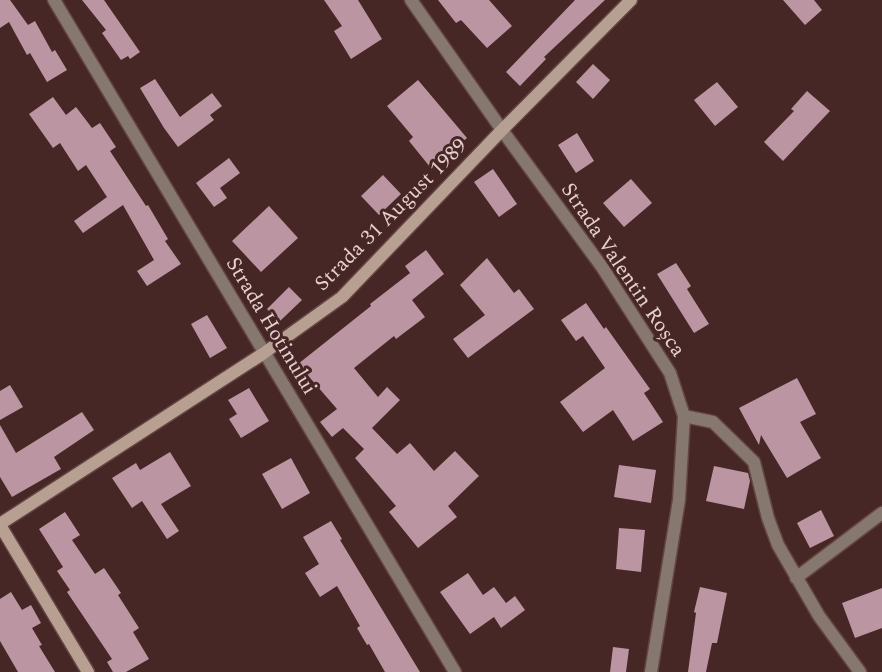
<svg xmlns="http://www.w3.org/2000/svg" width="882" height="672" viewBox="0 0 882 672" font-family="Spectral,serif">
	<rect width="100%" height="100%" fill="#462725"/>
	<!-- building -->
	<path fill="#bc95a2" d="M0,0h10l18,25 7,-4 17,31 3,-2 12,20 -20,12 -17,-29 -3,2 -18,-33 -9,6z
		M82,0h22l36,52 -10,7 -2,-3 -7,4 -19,-27 4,-3z
		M324,0h34l24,39 -31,20 -17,-28 8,-5z
		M438,0h51l23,26 -25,22 -26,-28 -5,3z
		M575,0h30l-61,57 2,2 -26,27 -14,-14z
		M783,0h31l8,10 -17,15z
		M593,64l17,16 -17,19 -17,-17z
		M155,79l25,38 32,-24 10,13 -12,9 4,5 -36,27 -14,-19 -24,-40z
		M418,80l49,58 -37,29 -21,-26 4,-4 -26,-31z
		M717,82l21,25 -23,19 -21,-26z
		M807,91l23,20 -47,50 -19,-19 30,-31 -3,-2z
		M53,97l13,18 10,-8 16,21 8,-5 16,24 -6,4 36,55 2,-1 20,34 -3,2 16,23 -34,22 -10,-15 17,-11 -31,-55 -40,28 -9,-12 33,-24 -21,-32 -8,6 -18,-28 -7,5 -24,-34z
		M577,133l17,28 -18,12 -18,-28z
		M229,158l11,15 -20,15 7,10 -13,9 -18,-24z
		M493,169l24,35 -18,13 -25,-35z
		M383,175l18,19 -22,21 -18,-19z
		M631,179l21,24 -28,24 -21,-24z
		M269,206l29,32 -37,34 -29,-31z
		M426,250l18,24 -32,26 13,17 -29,22 -2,-3 -40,32 24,29 9,-10 13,13 -28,28 25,26 13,-11 24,28 21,-20 24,25 -31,30 9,11 -39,31 -29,-36 7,-6 -41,-48 9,-9 -21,-21 -11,9 -12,-15 17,-13 -39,-45 73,-58 -1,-2 40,-31 -5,-7z
		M487,258l27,35 5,-4 15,20 -66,49 -15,-19 32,-24 -25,-30z
		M676,263l15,23 -4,3 22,35 -15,9 -37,-59z
		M289,287l13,13 -23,22 -12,-13z
		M586,303l18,26 2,-2 44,62 -6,4 19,29 -30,19 -20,-31 -30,22 -23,-30 45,-34 -22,-32 -7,5 -15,-21z
		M207,315l20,33 -17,10 -19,-34z
		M797,378l19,36 -16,8 21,36 -34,20 -26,-43 -2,10 -20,-37z
		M10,385l13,22 -23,13v-29z
		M249,388l20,33 -28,17 -12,-19 8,-5 -9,-14z
		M82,412l12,18 -40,27 7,12 -49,28 -12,-20v-52l16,28z
		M170,452l21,34 -30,18 18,27 -12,8 -25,-38 -10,7 -20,-30 24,-15 4,7z
		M291,458l19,35 -28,16 -20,-35z
		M619,465l37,5 -5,33 -37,-6z
		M714,466l34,7 2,8 -6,28 -38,-8z
		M821,510l13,26 -24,12 -13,-25z
		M65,512l15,23 -8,5 23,34 9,-6 17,25 -3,2 21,33 -6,4 16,27 -23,13h-13l-6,-10 5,-3 -45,-67 3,-2 -13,-19 6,-4 -24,-38z
		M331,521l11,18 -2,1 80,132h-35l-16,-28 -2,1 -10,-17 3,-2 -23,-40 -17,11 -15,-24 14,-9 -16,-27z
		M619,528l26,2 -4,42 -25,-3z
		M468,573l15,22 11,-8 12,16 9,-7 10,14 -24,18 -7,-11 -24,17 -30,-42z
		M700,587l27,6 -10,50h-5l-6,29h-18l8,-59 -2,-1z
		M882,588v40l-27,10 -13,-35z
		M11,592l11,18 9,-5 10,18 -9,5 10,17 -3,1 16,26h-37l-18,-31v-42z
		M613,647l16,2 -3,23h-16z"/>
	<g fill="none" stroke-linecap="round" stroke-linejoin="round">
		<!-- street casing -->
		<g stroke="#634544" stroke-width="15">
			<path id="street" d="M54,0l401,672
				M411,0l91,130 100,137 68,106 14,43 -5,84 -28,172
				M684,416l29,6 41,40 14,56 10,27 41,71 41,56
				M796,578l86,-65"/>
		</g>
		<!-- secondary casing -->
		<g stroke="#634544" stroke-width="15">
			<path id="secondary" d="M0,524l264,-171 78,-56 160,-167 129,-130
				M0,525l88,147"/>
		</g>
		<!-- street -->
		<use href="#street" stroke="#86776f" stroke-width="12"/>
		<!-- secondary -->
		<use href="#secondary" stroke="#b79f92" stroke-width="12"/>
	</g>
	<g text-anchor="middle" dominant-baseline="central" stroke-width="6" stroke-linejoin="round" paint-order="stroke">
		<!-- street labels -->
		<g font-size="21" fill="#e5d0cf" stroke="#462725">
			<text transform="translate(391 215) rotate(-45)">Strada 31 August 1989</text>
			<text transform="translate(623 270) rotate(56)">Strada Valentin Roșca</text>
			<text transform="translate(271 326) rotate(59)">Strada Hotinului</text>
		</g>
	</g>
</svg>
